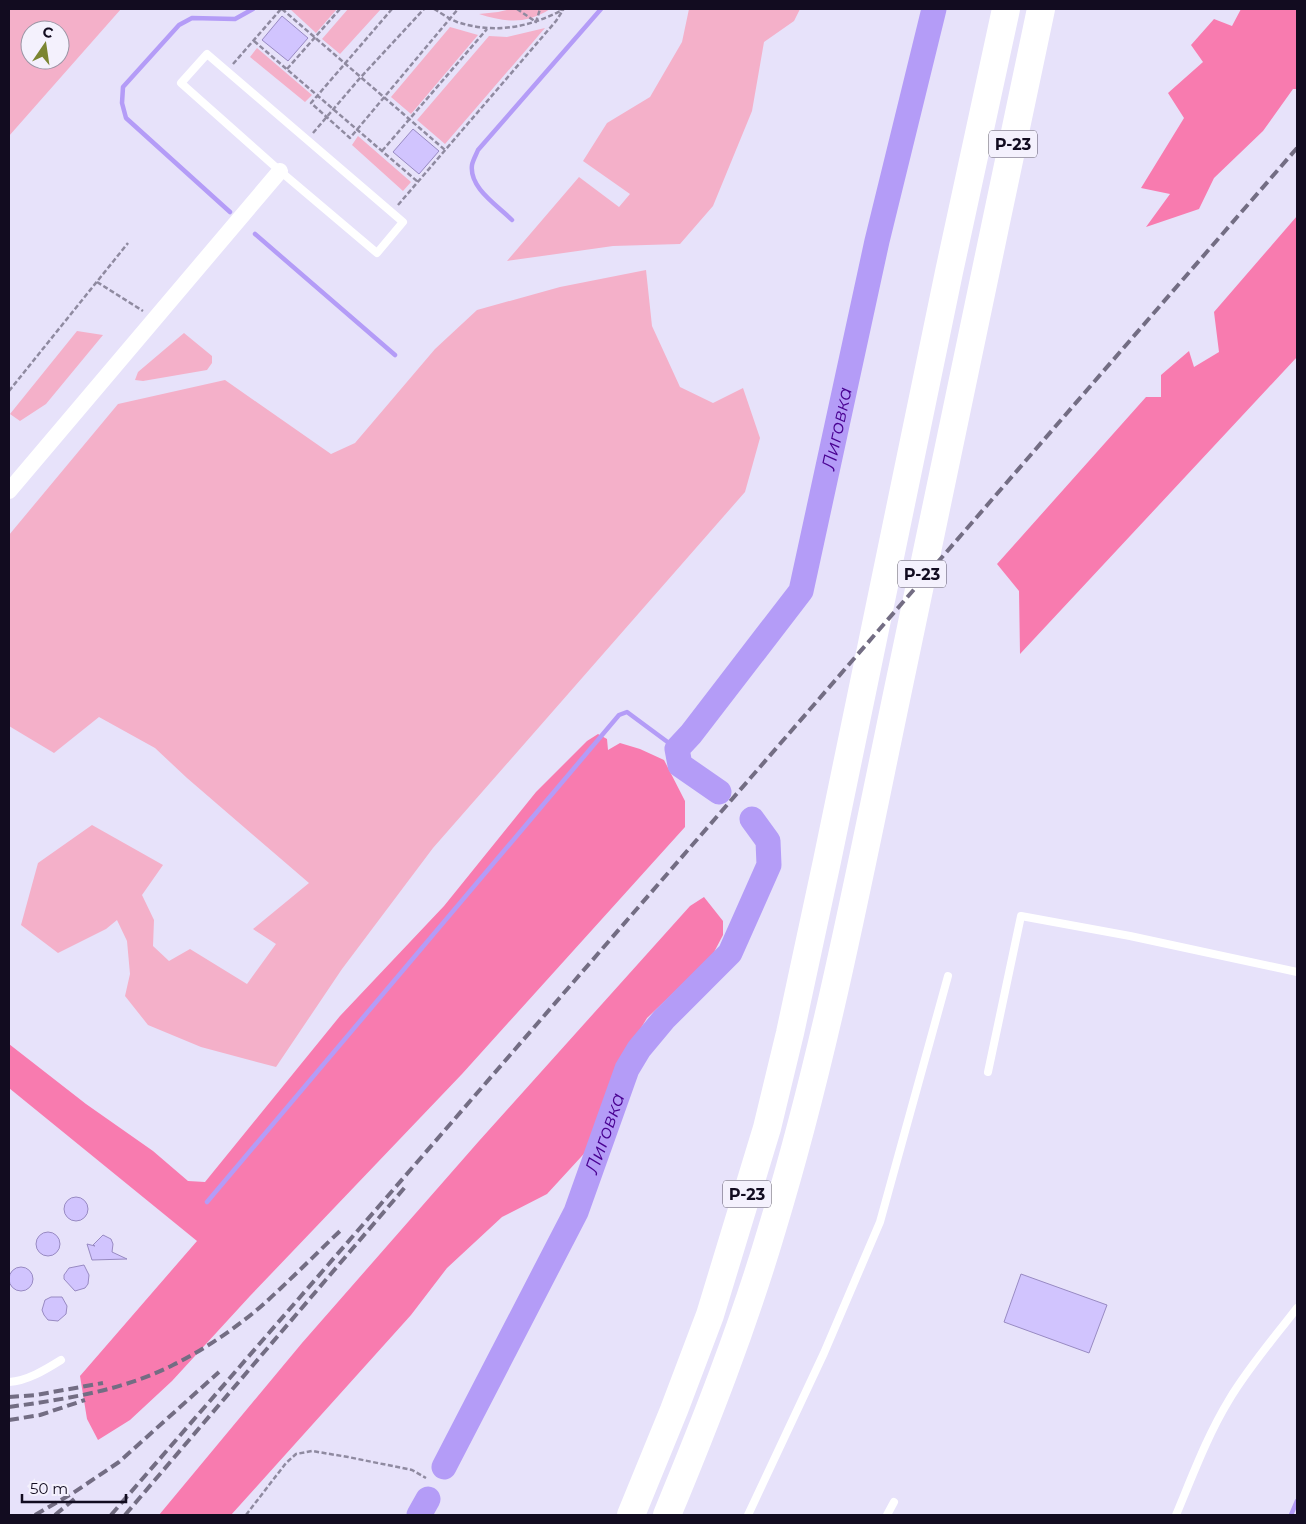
<svg xmlns="http://www.w3.org/2000/svg" width="1306" height="1524" viewBox="0 0 1306 1524" font-family="Montserrat,sans-serif">
	<rect width="100%" height="100%" fill="#e7e2fa"/>
	<!-- green -->
	<path fill="#f4b0c9" fill-rule="evenodd" d="M9,9h112l-112,127zM30,30h30v30h-30z
		M290,9h47l-21,24z
		M348,9h33l-41,45 -18,-15z
		M511,9h39c-25,16 -45,13 -71,5l19,-2z
		M689,9h111l-6,12 -30,21 -12,69 -39,95 -33,38 -67,2 -106,15 72,-84 40,30 11,-13 -47,-33 24,-38 43,-26 32,-55z
		M450,27l28,8 -67,79 -20,-17z
		M545,28l-100,116 -28,-24 72,-84 18,1z
		M257,48l55,47 -7,7 -55,-45z
		M358,136l53,46 -8,9 -51,-46z
		M646,270l6,56 28,61 33,16 30,-15 17,50 -15,54 -312,356 -91,121 -66,98 -75,-20 -53,-22 -23,-29 5,-22 -3,-33 -10,-21 -11,9 -48,24 -37,-28 17,-62 54,-38 71,40 -21,30 12,25 -1,26 16,15 21,-12 57,35 29,-40 -23,-15 56,-46 -122,-105 -32,-30 -56,-31 -45,36 -45,-27v-191l109,-131 107,-24 106,74 24,-11 80,-94 42,-39 83,-23z
		M77,331l26,4 -57,69 -26,17 -10,-7z
		M184,333l28,23v7l-5,7 -64,11 -8,-1 3,-8z"/>
	<!-- forest -->
	<path fill="#f87baf" d="M1241,9h56v80h-4l-30,42 -49,47 -15,31 -53,18 24,-33 -29,-6 43,-70 -16,-25 35,-31 -12,-17 23,-26 18,7z
		M1297,216v141l-277,297 -1,-63 -22,-27 149,-167h15v-22l28,-24 5,16 25,-15 -5,-40z
		M598,734l9,5 1,11 12,-7 20,6 24,11 21,41v26l-223,247 -212,222 -78,85 -42,39 -32,20 -11,-21 -7,-43 117,-135 -188,-153v-44l77,60 67,47 35,30 17,1 135,-166 104,-110 92,-114 51,-51z
		M704,897l19,24v14l-11,21 -65,62 -21,35 -34,92 -45,49 -45,23 -55,51 -36,47 -180,200h-72l143,-172 177,-202 211,-235z"/>
	<g fill="none" stroke-linecap="round" stroke-linejoin="round">
		<!-- stream -->
		<path stroke="#b49cf7" stroke-width="4.5" d="M230,212l-104,-94 -4,-15 1,-16 56,-62 13,-7 43,1 18,-10
			M512,220c-15,-15 -43,-32 -40,-55 1,-5 4,-10 6,-15l123,-141
			M255,234l140,121
			M207,1202l412,-487 8,-3 50,37
			M1291,1515l6,-14"/>
		<!-- river -->
		<g stroke="#b49cf7" stroke-width="25">
			<path id="s1" d="M719,792l-39,-27 -3,-16 14,-15 110,-143 76,-350 57,-232"/>
			<path id="s2" d="M444,1467l132,-255 51,-143 12,-20 25,-30 66,-66 39,-88 -1,-24 -16,-22"/>
			<path d="M419,1515l9,-16"/>
		</g>
	</g>
	<!-- building -->
	<path fill="#d1c4fe" stroke="#988ac2" d="M282,16l26,22 -20,23 -26,-21z
		M413,129l26,22 -20,23 -26,-22z
		M64 1209a12 12 0 1 1 24 0a12 12 0 1 1-24 0Z
		M36 1244a12 12 0 1 1 24 0a12 12 0 1 1-24 0Z
		M103,1235l8,4 2,5 -1,8 15,7 -35,1 -5,-16 8,2 -2,-1z
		M84,1265l5,10 -1,9 -3,4 -10,3 -11,-12v-4l5,-7z
		M9 1279a12 12 0 1 1 24 0a12 12 0 1 1-24 0Z
		M1021,1274l86,31 -18,48 -85,-31z
		M51,1297h11l5,9 -1,8 -8,7 -10,-1 -4,-5 -2,-5 3,-10z"/>
	<g fill="none" stroke-linecap="round" stroke-linejoin="round">
		<!-- path -->
		<path stroke="#8f8aa0" stroke-width="2.5" stroke-dasharray="5 2.5" stroke-linecap="butt" d="M282,9l163,141
			M392,9l-81,94 39,35 108,-129
			M434,9c7,4 15,10 23,13 37,12 71,6 105,-12
			M517,9l19,13 4,-13
			M254,41l164,141
			M233,64l48,-55
			M287,69l53,-60
			M313,133l47,-55 64,-69
			M382,151l105,-122
			M398,205l158,-184 7,-11 -4,-1
			M97,282l46,29
			M9,391l119,-148
			M246,1515l40,-52 10,-9 16,-3 36,6 64,13 14,8"/>
		<!-- service -->
		<path stroke="#fff" stroke-width="8" d="M207,54l196,168 -26,31 -97,-82 -99,-88z
			M988,1072l33,-156 109,20 167,36
			M9,1382c18,-1 36,-12 52,-22
			M748,1515l76,-162 56,-131 68,-246
			M887,1515l7,-13
			M1176,1515c16,-38 31,-79 53,-115 19,-32 45,-62 68,-92"/>
		<!-- minor -->
		<path stroke="#fff" stroke-width="16" d="M9,491l271,-320"/>
		<!-- trunk -->
		<path stroke="#fff" stroke-width="28" d="M631,1515l43,-105 36,-95 57,-187 23,-95 37,-172 122,-589 57,-263
			M667,1515c39,-94 76,-188 105,-286 56,-184 91,-374 131,-563 45,-219 92,-438 138,-657"/>
		<!-- rail -->
		<path stroke="#736d83" stroke-width="4" stroke-dasharray="10 5" stroke-linecap="butt" d="M9,1397l27,-2 67,-12
			M9,1407c56,-8 113,-16 164,-42 31,-15 69,-41 94,-64 25,-23 49,-47 74,-71
			M9,1420l31,-5 45,-15
			M35,1515l38,-22 46,-31 100,-90
			M55,1515l23,-19
			M111,1515l1186,-1367
			M125,1515l281,-329"/>
	</g>
	<g text-anchor="middle" dominant-baseline="central" stroke-width="5" stroke-linejoin="round" paint-order="stroke">
		<!-- shield labels -->
		<g fill="#f4f1fd" stroke="#565162" stroke-width="1">
			<rect x="989" y="130.5" width="48" height="27" rx="4"/>
			<rect x="898" y="560.5" width="48" height="27" rx="4"/>
			<rect x="723" y="1180.5" width="48" height="27" rx="4"/>
		</g>
		<g font-size="16" font-weight="bold" fill="#120c20">
			<text x="1013" y="144">Р-23</text>
			<text x="922" y="574">Р-23</text>
			<text x="747" y="1194">Р-23</text>
		</g>
		<!-- water labels -->
		<g font-size="19" font-style="italic" fill="#490191" stroke="#f4f1fd">
			<text stroke="none"><textPath href="#s1" startOffset="431">Лиговка</textPath></text>
			<text stroke="none"><textPath href="#s2" startOffset="371">Лиговка</textPath></text>
		</g>
	</g>
	<!-- border -->
	<rect width="1306" height="1524" fill="none" stroke="#120c20" stroke-width="20"/>
	<!-- north arrow -->
	<g transform="translate(45 45) rotate(13)"><circle r="24" fill="#f4f1fd" stroke="#9a95a5"/>
	<path d="M0-4L9 19L0 12L-9 19Z" fill="#7b8532"/>
	<text y="-8" font-size="14" font-weight="bold" text-anchor="middle" fill="#120c20">С</text>
	</g>
	<!-- scale -->
	<path d="M22 1494v8h104v-8" fill="none" stroke="#120c20" stroke-width="2.5"/>
	<text x="30" y="1494" font-size="15" fill="#120c20" stroke="#f4f1fd" stroke-width="4" paint-order="stroke">50 m</text>
</svg>
